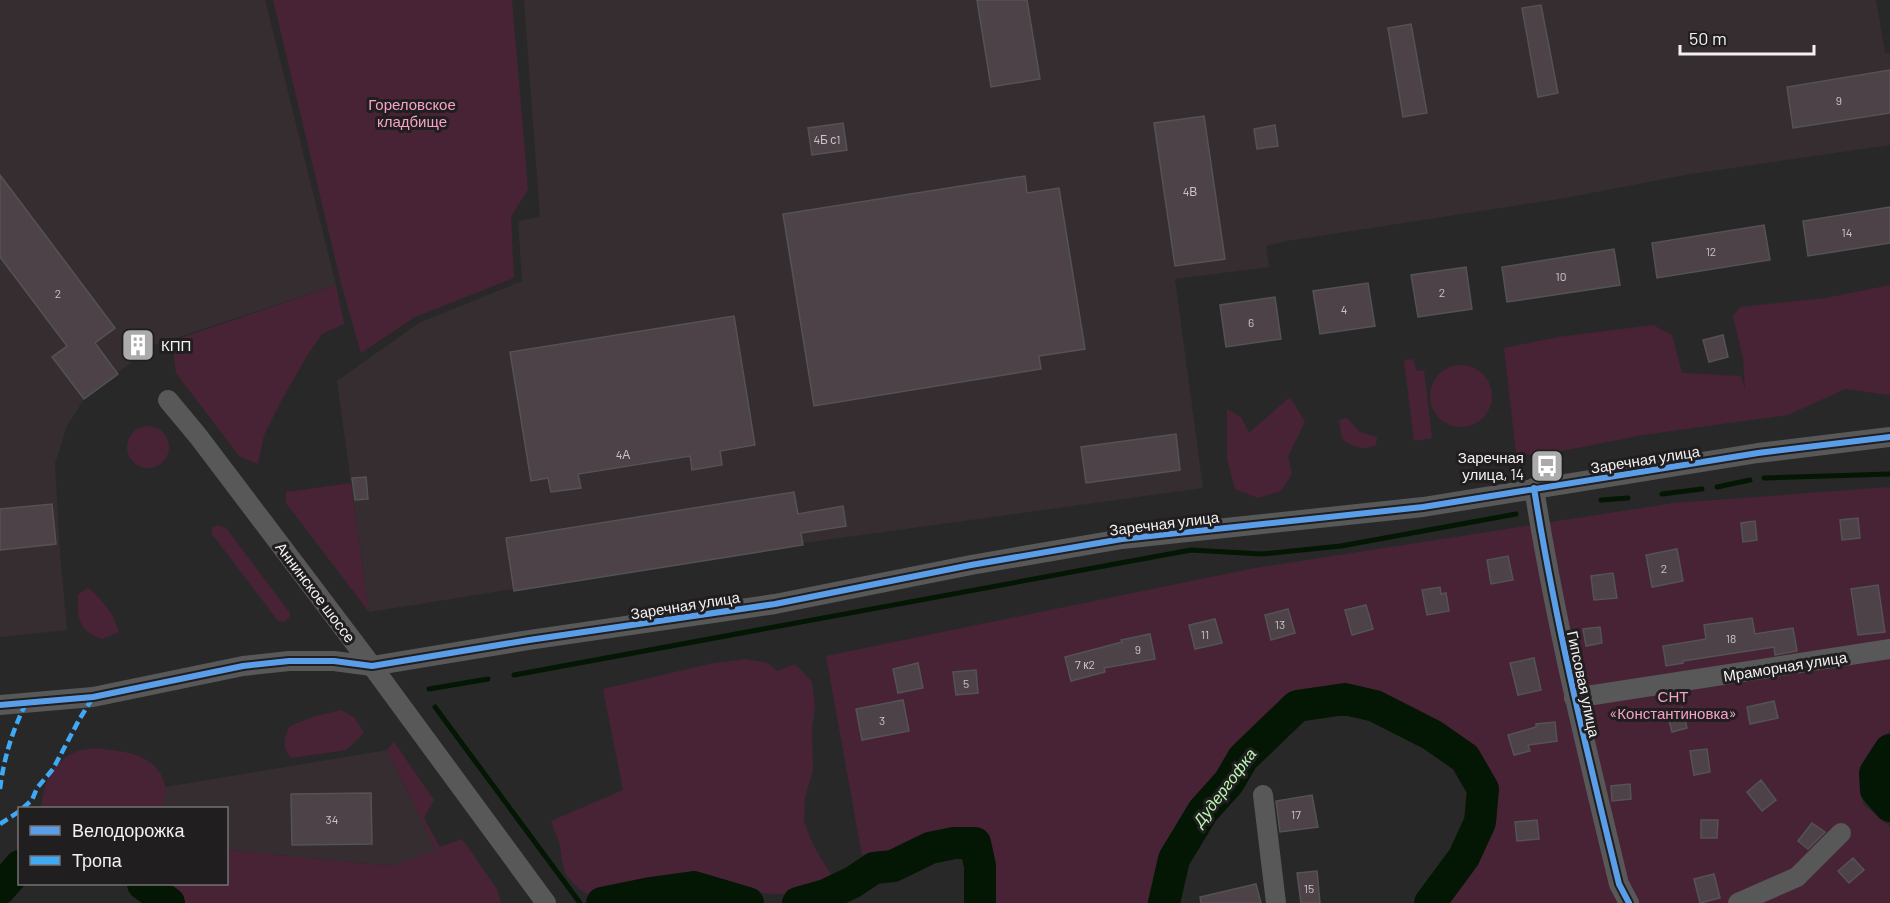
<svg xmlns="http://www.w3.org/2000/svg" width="1890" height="903" viewBox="0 0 1890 903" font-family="Barlow,sans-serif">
	<rect width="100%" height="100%" fill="#292829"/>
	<!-- built -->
	<path fill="#362d31" d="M0,0h265l71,285 -184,61 -68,53 -17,27 -12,38 5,89 7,77 -67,7z
		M524,0h1352l9,53h5v92l-200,29 -125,24 -278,43 -21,5 3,21 -94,12 28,209 -400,55v2l-289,46 -1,-2 -144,23 -32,-231 82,-58 103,-42 -4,-60 22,-4z
		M387,750l49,100 -44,16 -165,-16 -1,-42h-64l4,-21z"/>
	<!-- green -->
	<path fill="#482335" d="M273,0h239l16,189 -17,28 3,61 -99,39 -54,36 -20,-70z
		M336,285l8,39 -22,10 -14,20 -27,47 -17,34 -6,29 -19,-8 -63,-83 -4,-32z
		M1890,285v110l-45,-6 -57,26 -145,20 -92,18 -29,2 -6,-3 -12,-104 54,-11 95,-12 19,10 10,38 59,3 4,14 -2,-32 -10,-42 7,-9 86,-9z
		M1414,359l2,12 8,-1 8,68 -18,3 -10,-81z
		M1430 396a31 31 0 1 1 62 0a31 31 0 1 1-62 0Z
		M1290,397l15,25 -17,34 4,18 -11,17 -23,7 -23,-9 -8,-30v-50l14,8 8,16z
		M1347,418l13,14 17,5 -1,8c-13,6 -23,2 -34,-6l-3,-19z
		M127 447a21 21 0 1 1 42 0a21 21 0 1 1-42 0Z
		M351,483l18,129 -83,-109v-11z
		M1890,487v243l-29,40 2,34 27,23v76h-452l27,-37 23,-41 3,-42 -26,-37 -46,-32 -48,-16 -46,-6 -38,9 -35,35 -46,52 -43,61 -9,48 -3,6h-159l-4,-53 -15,-21 -38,8 -36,14 -37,4 -36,-199 429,-88 419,-65z
		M218,525l8,3 64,85 -1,5 -5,4 -6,-1 -66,-87v-6z
		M88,588c14,11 26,26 31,44l-17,7c-24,-8 -25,-22 -24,-45z
		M745,659l23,4 9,8 18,-7 17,18 3,25 -3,22 1,42 -8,26 -1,25 9,23 20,33c-11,5 -23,11 -35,14 -36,9 -85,-14 -123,-17 -25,-1 -62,13 -86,20l-11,-7 -12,-13 -4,-14 -2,-16 -9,-24 72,-31 -20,-101 106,-25z
		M341,710l13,7 10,16 -18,17 -55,8c-10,-12 -7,-19 -1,-32l26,-10z
		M394,742l40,58 -10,18 16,29 22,-8 35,50 4,14h-324l-26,-19h75l1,-34 165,16 44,-16 -49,-100z
		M96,748c28,4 60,4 69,37 2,7 -1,17 -3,23h-121c3,-24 8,-42 32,-55 6,-3 16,-4 23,-5z"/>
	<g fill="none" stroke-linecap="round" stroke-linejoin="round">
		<!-- stream -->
		<path stroke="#041604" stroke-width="5" d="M1764,478l126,-4
			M1717,487l33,-7
			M1662,494l40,-5
			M1601,500l27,-2
			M514,675l677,-125 71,4 79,-8 175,-32
			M429,689l59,-10
			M435,707l145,196"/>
		<!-- river -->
		<path stroke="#041604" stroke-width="32" d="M1890,750l-15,23 1,17 14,16
			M143,884l26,19
			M0,889l20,-23
			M602,903l49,-10 43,-6 54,16
			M798,903l28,-8 27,-13 21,-14 19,-2 37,-18 24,-5h21l5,23v37
			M1164,903l10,-44 29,-48 26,-29 14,-24 54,-52 48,-7 30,7 57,29 33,23 18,31 -3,33 -16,35 -34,46"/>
	</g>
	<!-- building -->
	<path fill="#4d4247" stroke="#545354" stroke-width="1.5" d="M977,0h50l13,79 -49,8z
		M1541,5l17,88 -20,4 -16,-89z
		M1411,24l16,89 -24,4 -15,-89z
		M1890,70v43l-97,15 -6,-41z
		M1204,116l21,143 -50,7 -21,-143z
		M843,123l4,27 -35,5 -4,-27z
		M1275,125l3,21 -21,3 -3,-20z
		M0,175l115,153 -20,15 23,31 -34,25 -32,-42 15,-11 -67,-89z
		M1025,176l2,17 32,-5 26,161 -46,7 2,13 -227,37 -31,-192z
		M1890,207v36l-82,13 -5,-35z
		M1764,225l6,35 -113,18 -5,-35z
		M1614,249l6,36 -113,17 -5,-35z
		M1466,267l6,42 -54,8 -7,-42z
		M1368,283l7,43 -55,8 -7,-43z
		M1275,297l6,42 -55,8 -6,-42z
		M734,316l21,129 -35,6 2,14 -30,5 -2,-14 -112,18 3,14 -30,4 -3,-14 -17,3 -21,-129z
		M1723,335l5,22 -19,5 -6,-22z
		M1176,434l4,36 -94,13 -5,-36z
		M366,477l2,22 -13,1 -3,-22z
		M794,492l4,22 45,-8 3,20 -45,7 2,12 -289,46 -8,-53z
		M52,504l4,40 -56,6v-41z
		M1858,518l2,20 -18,2 -2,-20z
		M1755,521l2,19 -14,2 -2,-19z
		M1677,549l6,32 -31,6 -6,-32z
		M1508,556l5,24 -22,4 -4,-24z
		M1613,573l4,25 -23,2 -3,-24z
		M1878,585l7,47 -27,3 -7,-46z
		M1440,587l1,7 5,-1 3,18 -22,4 -5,-25z
		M1366,605l7,24 -21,6 -7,-25z
		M1288,609l7,24 -24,7 -6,-25z
		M1752,618l3,16 38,-6 4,23 -22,4 -1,-8 -91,14v2l-17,3 -3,-20 43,-7 -2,-14z
		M1215,619l7,24 -27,6 -6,-24z
		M1600,627l2,16 -16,3 -3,-17z
		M1150,634l5,25 -51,9 1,4 -34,9 -6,-24 57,-15 -1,-2z
		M1534,658l7,32 -23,5 -8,-32z
		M918,663l5,25 -25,5 -5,-24z
		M976,670l2,23 -22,2 -3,-23z
		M903,700l6,31 -47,9 -6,-31z
		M1774,701l4,17 -28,6 -3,-17z
		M1682,708l5,20 -15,4 -5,-20z
		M1555,722l2,19 -29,4 2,6 -16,4 -6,-20 28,-8v-3z
		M1707,749l3,23 -16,3 -4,-24z
		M1761,780l15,20 -14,11 -15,-19z
		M1630,784l1,15 -19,2 -1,-15z
		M371,793l1,51 -80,1 -1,-51z
		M1312,795l6,32 -38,5 -4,-31z
		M1537,820l2,19 -22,2 -2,-19z
		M1701,820h17l-1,18h-16z
		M1812,823l13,9 -17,17 -10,-8z
		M1853,858l11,12 -15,13 -11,-12z
		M1317,871l3,32h-19l-4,-30z
		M1714,874l6,24 -20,5 -6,-24z
		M1256,884l5,19h-60l-1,-6z"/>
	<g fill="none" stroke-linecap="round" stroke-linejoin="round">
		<!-- minor -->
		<path stroke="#575857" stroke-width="20" d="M168,400l30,36 174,230 174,237
			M1534,488c21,133 53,264 85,396l10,19
			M1574,698l316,-49
			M0,705l93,-8 150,-31 46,-5h45l38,5 157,-26 246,-36 196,-39 151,-26 301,-32 335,-54 132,-16
			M1263,795l13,108
			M1738,903l59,-26 44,-44"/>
		<!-- quiet -->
		<path stroke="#3fa9f5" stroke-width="4.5" stroke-dasharray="9 4.5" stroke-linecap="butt" d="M0,789c4,-32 12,-57 26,-86
			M23,808l9,-8 5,-12 16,-19 26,-49 14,-23
			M0,824l20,-13"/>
		<!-- cycleway casing -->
		<g stroke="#211e1f" stroke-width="10">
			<path id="cycleway" d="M1534,488c21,133 53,264 85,396l10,19
				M0,705l93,-8 150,-31 46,-5h45l38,5 157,-26 246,-36 196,-39 151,-26 301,-32 335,-54 132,-16"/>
		</g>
		<!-- cycleway -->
		<use href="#cycleway" stroke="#5a9eea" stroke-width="6"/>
	</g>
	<!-- icons -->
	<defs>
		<g id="building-square" transform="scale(1.725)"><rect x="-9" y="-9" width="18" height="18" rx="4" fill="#acabac" stroke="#211e1f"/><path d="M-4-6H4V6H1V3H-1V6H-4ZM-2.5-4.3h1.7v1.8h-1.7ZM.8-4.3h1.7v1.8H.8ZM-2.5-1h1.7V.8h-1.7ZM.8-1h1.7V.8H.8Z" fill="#fff"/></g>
		<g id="bus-square" transform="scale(1.725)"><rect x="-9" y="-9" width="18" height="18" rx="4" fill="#acabac" stroke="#211e1f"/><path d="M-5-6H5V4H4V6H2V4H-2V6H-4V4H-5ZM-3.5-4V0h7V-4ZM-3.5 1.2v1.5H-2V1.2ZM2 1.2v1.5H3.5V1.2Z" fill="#fff"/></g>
	</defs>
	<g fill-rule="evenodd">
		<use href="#building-square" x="138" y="345"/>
		<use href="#bus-square" x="1547" y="466"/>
	</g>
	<g text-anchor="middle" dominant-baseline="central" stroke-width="6" stroke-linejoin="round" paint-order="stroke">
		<!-- number labels -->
		<g font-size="12" fill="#cac5c7">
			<text x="1839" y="100">9</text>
			<text x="827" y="139">4Б с1</text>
			<text x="1190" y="191">4В</text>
			<text x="1847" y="232">14</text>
			<text x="1711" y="251">12</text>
			<text x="1561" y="276">10</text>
			<text x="1442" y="292">2</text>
			<text x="58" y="293">2</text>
			<text x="1344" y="309">4</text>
			<text x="1251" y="322">6</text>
			<text x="623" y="454">4А</text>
			<text x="1664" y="568">2</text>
			<text x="1280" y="624">13</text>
			<text x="1205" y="634">11</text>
			<text x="1731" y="638">18</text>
			<text x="1138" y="649">9</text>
			<text x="1085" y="664">7 к2</text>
			<text x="966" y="683">5</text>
			<text x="882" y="720">3</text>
			<text x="1296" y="814">17</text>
			<text x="332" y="819">34</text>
			<text x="1309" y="888">15</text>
		</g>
		<!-- park labels -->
		<g font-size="15" fill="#f8a1c7" stroke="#211e1f">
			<text x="412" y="104">Гореловское<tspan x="412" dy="17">кладбище</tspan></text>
			<text x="1673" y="696">СНТ<tspan x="1673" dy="17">«Константиновка»</tspan></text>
		</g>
		<!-- poi labels -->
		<g font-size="15" fill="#f3f1f2" stroke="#211e1f" text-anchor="start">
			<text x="161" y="345">КПП</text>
			<text x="1524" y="457" text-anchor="end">Заречная<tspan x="1524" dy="17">улица, 14</tspan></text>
		</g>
		<!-- street labels -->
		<g font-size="15" fill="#f3f1f2" stroke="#211e1f">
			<text transform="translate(1645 459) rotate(-9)">Заречная улица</text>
			<text transform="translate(1164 523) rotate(-7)">Заречная улица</text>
			<text transform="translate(316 592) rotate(53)">Аннинское шоссе</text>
			<text transform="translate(685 605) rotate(-9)">Заречная улица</text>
			<text transform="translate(1785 666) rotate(-9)">Мраморная улица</text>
			<text transform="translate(1584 684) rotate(78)">Гипсовая улица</text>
		</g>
		<!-- water labels -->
		<g font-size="16" font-style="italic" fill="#b8f7b2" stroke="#211e1f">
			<text transform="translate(1224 787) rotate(-53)">Дудергофка</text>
		</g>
	</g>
	<!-- legend -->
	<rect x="18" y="807" width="210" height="78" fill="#211e1f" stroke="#757273" stroke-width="1.5"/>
	<rect x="30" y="826" width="30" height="9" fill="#5a9eea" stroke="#757273" stroke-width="1.5"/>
	<text x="72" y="837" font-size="18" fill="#f3f1f2">Велодорожка</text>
	<rect x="30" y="856" width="30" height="9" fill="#3fa9f5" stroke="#757273" stroke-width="1.5"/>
	<text x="72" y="867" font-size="18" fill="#f3f1f2">Тропа</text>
	<!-- scale -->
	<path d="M1680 45v9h134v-9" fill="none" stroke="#f3f1f2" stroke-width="3"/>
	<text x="1689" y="45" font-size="18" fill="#f3f1f2" stroke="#211e1f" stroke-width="4.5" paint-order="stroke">50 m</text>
</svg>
